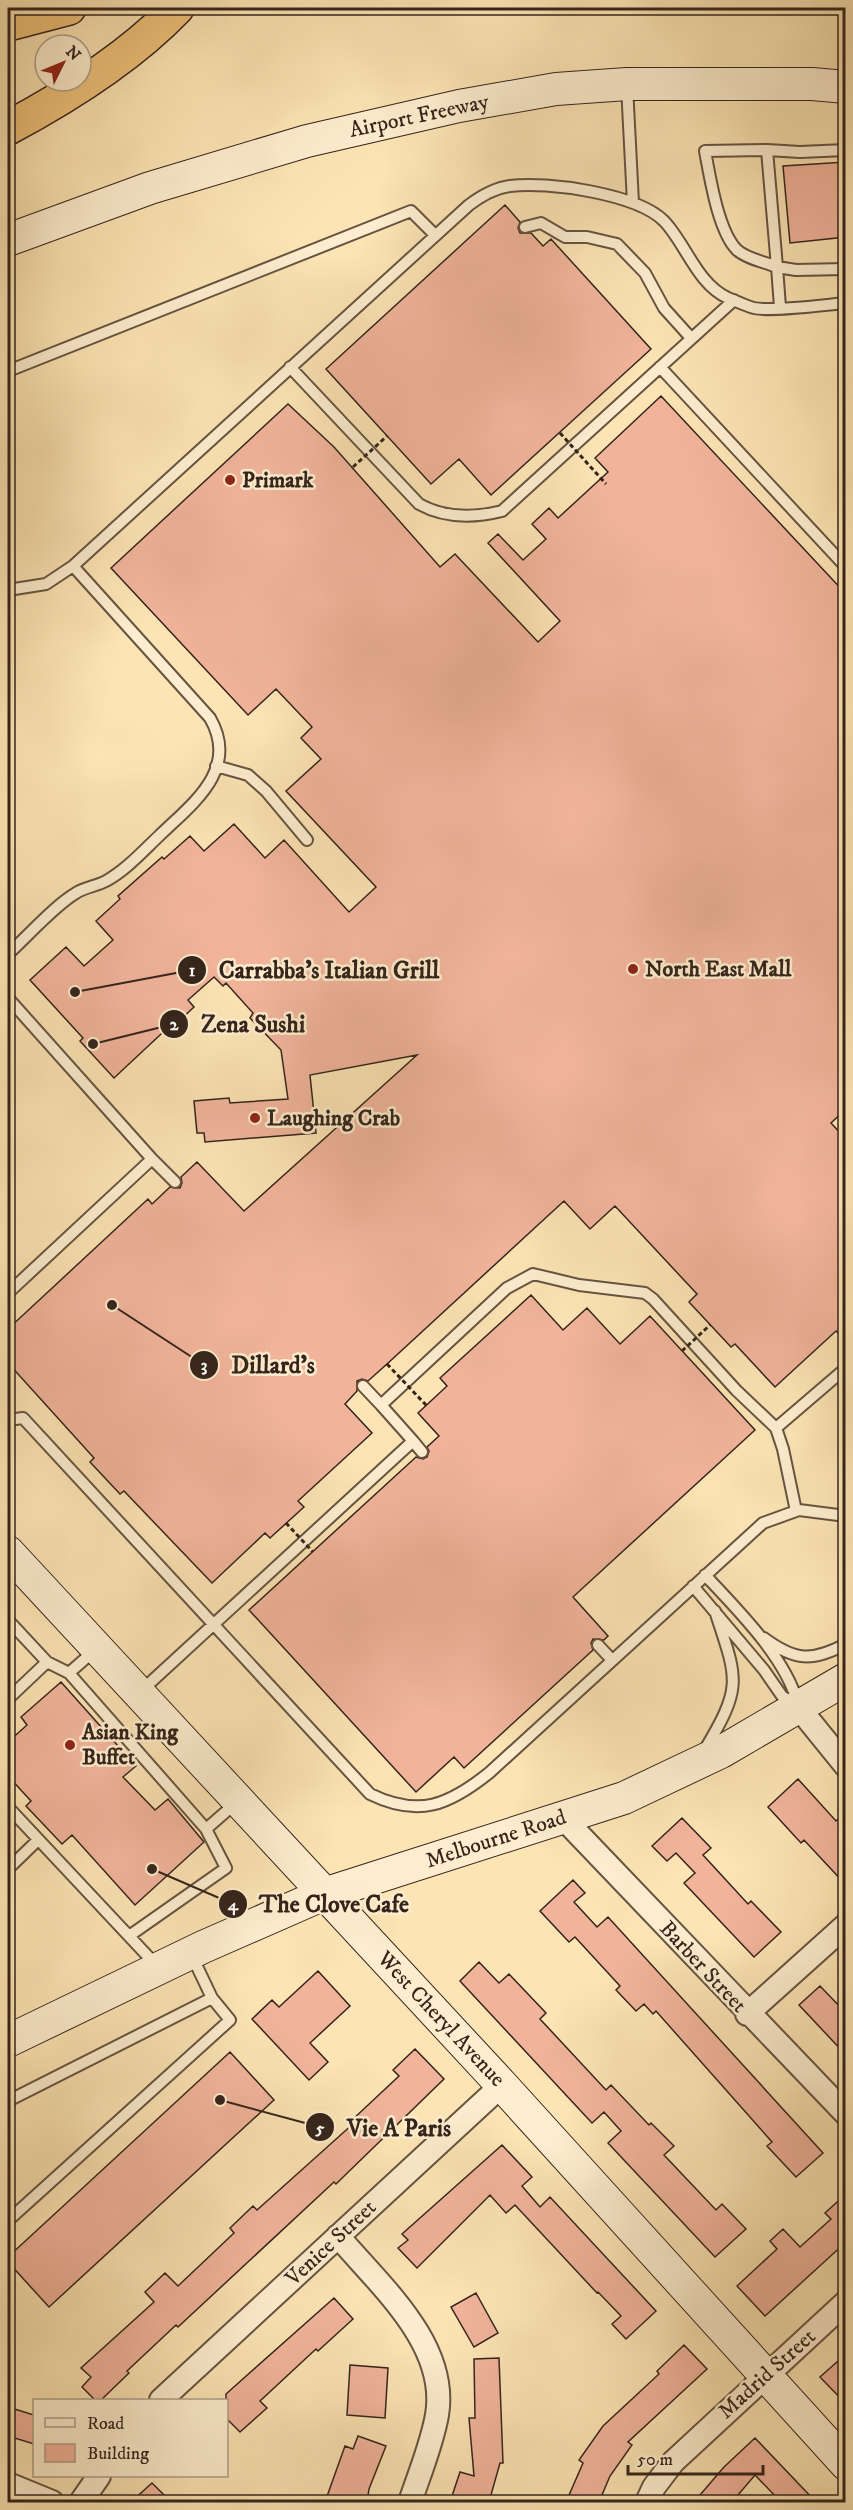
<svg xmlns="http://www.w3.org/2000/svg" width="853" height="2510" viewBox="0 0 853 2510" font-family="'IM FELL DW Pica',serif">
	<rect width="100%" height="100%" fill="#fce4b4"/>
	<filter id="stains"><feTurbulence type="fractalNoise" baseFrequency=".00333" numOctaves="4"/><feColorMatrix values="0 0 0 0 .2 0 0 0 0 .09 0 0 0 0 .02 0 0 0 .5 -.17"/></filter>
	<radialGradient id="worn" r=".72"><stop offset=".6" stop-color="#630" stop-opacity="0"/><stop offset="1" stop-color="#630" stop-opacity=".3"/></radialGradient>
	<!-- building -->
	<path fill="#f1b49b" stroke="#34241b" stroke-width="1.5" d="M846,162v75l-56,6 -7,-77z
		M505,205l15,17 -2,6 2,5h11l12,13 8,-7 100,110 -160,146 -32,-36 -28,25 -105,-115z
		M661,396l185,198v515l-15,14 15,16v202l-10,-10 -61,56 -40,-43 -4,3 -42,-45 8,-8 -82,-88 -25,23 -26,-28 -177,163 -19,17 -6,-2 -5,2v10l-12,13 27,29 -74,68 6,6 -34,31 -5,-5 -53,50 -88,-92 -4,3 -30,-32 4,-4 -86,-95v-34l140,-130 4,5 18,-17 10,1 2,-5 -1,-6 16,-15 47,49 173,-156 -107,20 6,58 -111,9 -1,-9h-7l-3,-32 35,-3 1,5 58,-4 -7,-49 -31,-32 3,-5 -27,-30 -3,3 -9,-9 -26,23 6,7 -17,16 -2,-2 -61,57 -34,-37 3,-3 -53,-58 36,-33 18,19 29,-26 -17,-19 24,-22 -2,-3 44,-39 2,2 26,-23 14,15 30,-27 31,34 19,-18 65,72 27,-25 -90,-96 35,-32 -20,-21 11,-11 -36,-38 -28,26 -137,-147 177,-164 46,43 106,120 15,-13 83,88 22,-21 -72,-78 10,-9 25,26 23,-21 -14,-15 17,-16 9,10 50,-46 -13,-14z
		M531,1295l32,35 24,-22 33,36 30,-28 105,114 -182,167 35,39 -4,4 -11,-1 -2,4 2,7 -129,118 -10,-11 -38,35 -167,-182 167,-153 7,2 4,-2 2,-6 -2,-4 12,-11 -21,-23 29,-27 -7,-8z
		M61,1682l75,84 -13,11 32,33 13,-11 36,43 -69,63 -63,-70 -10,9 -36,-38 5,-5 -23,-25v-34l19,-17 -6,-8z
		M798,1779l38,42 2,-2 8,8v58l-42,-45 -3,3 -33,-36z
		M682,1818l29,30 -8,7 45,49 3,-3 30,31 -27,25 -70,-74 11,-10 -19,-20 -9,8 -15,-15z
		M573,1880l12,13 -11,9 23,25 11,-10 215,236 -27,24 -29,-31 5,-4 -116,-131 -3,3 -9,-10 -8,7 -20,-21 4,-4 -45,-49 -6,5 -29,-31z
		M479,1962l20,21 10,-9 37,39 -6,6 66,71 5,-5 38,40 2,-2 23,23 -10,9 52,55 6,-6 24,25 -31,28 -107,-114 13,-12 -17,-19 -12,11 -132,-142z
		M318,1971l32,35 -40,37 18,19 -19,18 -57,-61 20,-19 7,7z
		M820,1986l26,27v42l-47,-50z
		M415,2049l29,30 -108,105 -2,-2 -156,145 -2,-2 -49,46 2,2 -28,27h-6l-13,-13 9,-10 -10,-9 73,-66 -9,-10 20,-19 13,13 56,-53 -4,-5 23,-22 4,4 97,-87 -2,-3 47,-44 -6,-6z
		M230,2052l44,48 -225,207 -41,-45v-5z
		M502,2145l30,32 -10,9 18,21 10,-10 106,114 -30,28 -14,-15 9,-8 -23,-24 -1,1 -82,-88 -9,8 -16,-18 -73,73 -19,-20 10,-8 -6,-6z
		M846,2194v48l-81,74 -28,-30 40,-37 -7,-8 13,-12 17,18 31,-28 -6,-6z
		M476,2293l22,40 -24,14 -23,-40z
		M334,2298l19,21 -35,32 -2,-2 -56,52 7,7 -27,24 -14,-14v-24z
		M684,2345l23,24 -79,73 4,3 -22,31 -11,26h-33l17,-39 -4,-3 24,-34 56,-52 -2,-3z
		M846,2354v50l-26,-27z
		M499,2358l4,105h-3l-11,39h-39l10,-30 14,4 -5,-58h6l-1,-59z
		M350,2365l38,3 -3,50 -38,-3z
		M8,2407l26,8v29l-26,-8z
		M358,2436l28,10 -17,43 -2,13h-42l20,-56 8,3z
		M755,2438l61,64h-35l-26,-27 -23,27h-38l30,-35z
		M152,2483l19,19h-40z"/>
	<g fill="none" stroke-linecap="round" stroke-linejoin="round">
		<!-- lane casing -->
		<g stroke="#665441" stroke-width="14">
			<path id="lane" d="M627,86l6,117
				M767,150l33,2 46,-2
				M525,227l16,-4 24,14h22l30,7 28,29 19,35 27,30
				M780,307l-3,-40c-12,-5 -30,-8 -40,-17 -19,-19 -27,-73 -32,-99l62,-1 10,117 19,3 50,-1
				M290,367l129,137c25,14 55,14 83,7l232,-211
				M660,367l186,200
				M8,371l403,-160 24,24
				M8,590l38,-6 27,-18
				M216,766l32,9 18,16 41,49
				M8,954c20,-18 46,-48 68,-61 9,-6 21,-7 30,-12 20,-11 37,-30 53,-45 33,-32 81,-66 51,-118l-137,-152 396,-361c12,-9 26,-17 41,-19 38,-5 127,8 154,35 22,23 33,63 64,77 8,3 18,8 26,10 18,4 70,-3 92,-5
				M8,998l144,161 -144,134
				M152,1159l23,23
				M363,1386l18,19
				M8,1420l15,-2 347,376c49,24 79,11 119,-21l274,-250 36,-13 47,6
				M776,1428l70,-60
				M413,1441l9,11
				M705,1575c33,35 81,83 93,129
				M693,1586l71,84 18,26 12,8
				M8,1620l39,42 22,11 137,156 20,39 -97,68
				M764,1638c31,23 48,24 82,6
				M598,1645l14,15
				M69,1673l26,-23
				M140,1692l273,-251 -32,-36 126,-117 26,-14 46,11 66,8 8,6 83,91 40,38 7,21 13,62
				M8,1699l39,-37
				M704,1751c39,-65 34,-70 11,-140
				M8,1807l149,159
				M206,1829l31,-27
				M8,1869l30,-29
				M8,2101l204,-103
				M8,2212l4,5 218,-197 -18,-22 -20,-42"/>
		</g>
		<!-- street casing -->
		<g stroke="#665441" stroke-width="26">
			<path id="street" d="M799,1708l47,58
				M564,1819l282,295
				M747,2014l99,-89
				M338,2236c41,49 111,108 99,179 -5,29 -18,60 -27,87
				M161,2400l341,-315
				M8,2484l44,18
				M81,2502l18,-26
				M647,2502l7,-15 19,-25 173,-160"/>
		</g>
		<!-- secondary casing -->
		<g stroke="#34241b" stroke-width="34">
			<path id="secondary" d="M8,240l142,-52 157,-47 152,-35 97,-17 71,-5h185l34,3
				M8,1552l494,533 344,379
				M8,2041l195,-94 121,-53 300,-96 97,-46 125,-73"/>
		</g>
		<!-- highway casing -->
		<g stroke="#34241b" stroke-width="36">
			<path id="highway" d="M8,24l61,-16
				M8,128c60,-32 122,-71 169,-120"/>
		</g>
		<!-- lane -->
		<use href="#lane" stroke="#fdedce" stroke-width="10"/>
		<!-- street -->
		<use href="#street" stroke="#fdedce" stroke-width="22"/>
		<!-- secondary -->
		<use href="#secondary" stroke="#fdedce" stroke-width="32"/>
		<!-- highway -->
		<use href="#highway" stroke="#eec27a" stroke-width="33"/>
		<!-- path-bridge -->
		<path stroke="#34241b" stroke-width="3" stroke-dasharray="4.5 3" stroke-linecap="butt" d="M560,433l46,51
			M353,467l34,-31
			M682,1351l28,-26
			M387,1364l39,41
			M286,1523l27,29"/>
	</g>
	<!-- markers -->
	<g fill="#8f2418" stroke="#fdedce" stroke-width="2">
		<circle cx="230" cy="480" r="6"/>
		<circle cx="633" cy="969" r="6"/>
		<circle cx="255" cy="1118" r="6"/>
		<circle cx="70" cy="1745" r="6"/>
	</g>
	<g text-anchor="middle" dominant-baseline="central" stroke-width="5" stroke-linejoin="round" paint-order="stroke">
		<!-- street labels -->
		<g font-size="22" fill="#34241b" stroke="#fdedce">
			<text transform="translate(419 116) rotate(-12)">Airport Freeway</text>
			<text transform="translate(496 1839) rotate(-18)">Melbourne Road</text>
			<text transform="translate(703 1967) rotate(47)">Barber Street</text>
			<text transform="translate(441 2019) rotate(47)">West Cheryl Avenue</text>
			<text transform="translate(331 2243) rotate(-43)">Venice Street</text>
			<text transform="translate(767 2374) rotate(-42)">Madrid Street</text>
		</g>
		<!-- poi labels -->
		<g font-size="22" font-weight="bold" fill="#34241b" stroke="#fdedce" text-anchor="start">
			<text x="242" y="480">Primark</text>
			<text x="645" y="969">North East Mall</text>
			<text x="267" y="1118">Laughing Crab</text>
			<text x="82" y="1732">Asian King<tspan x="82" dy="25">Buffet</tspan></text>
		</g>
	</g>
	<!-- callouts -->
	<path fill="none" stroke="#34241b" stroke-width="2" d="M75 992L192 970M93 1044L174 1024M112 1305L204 1365M152 1869L233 1904M220 2100L320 2127"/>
	<g fill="#34241b" stroke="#fdedce" stroke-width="2">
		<circle cx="75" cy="992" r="6"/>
		<circle cx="93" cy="1044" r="6"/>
		<circle cx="112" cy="1305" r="6"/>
		<circle cx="152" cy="1869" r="6"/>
		<circle cx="220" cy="2100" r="6"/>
		<circle cx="192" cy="970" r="15"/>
		<circle cx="174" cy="1024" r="15"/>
		<circle cx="204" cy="1365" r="15"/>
		<circle cx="233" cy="1904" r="15"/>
		<circle cx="320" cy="2127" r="15"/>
	</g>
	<g font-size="18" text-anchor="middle" font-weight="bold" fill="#fff">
		<text x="192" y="976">1</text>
		<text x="174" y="1030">2</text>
		<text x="204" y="1371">3</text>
		<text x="233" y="1910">4</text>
		<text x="320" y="2134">5</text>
	</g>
	<g font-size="24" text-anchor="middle" font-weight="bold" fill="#34241b" stroke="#fdedce" stroke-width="5" stroke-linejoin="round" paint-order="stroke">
		<text x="329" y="978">Carrabba's Italian Grill</text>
		<text x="253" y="1032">Zena Sushi</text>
		<text x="273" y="1373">Dillard's</text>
		<text x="334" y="1912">The Clove Cafe</text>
		<text x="399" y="2136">Vie A Paris</text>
	</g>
	<!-- margin -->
	<rect width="853" height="2510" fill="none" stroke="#fce4b4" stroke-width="30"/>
	<rect x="9" y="9" width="835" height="2492" fill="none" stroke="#34241b" stroke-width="3"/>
	<rect x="15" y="15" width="823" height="2480" fill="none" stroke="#34241b" stroke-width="1.5"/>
	<!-- legend -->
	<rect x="33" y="2399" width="195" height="78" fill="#fdedce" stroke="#ad9d86" stroke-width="1.5"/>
	<rect x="45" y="2418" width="30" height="9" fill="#fdedce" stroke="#ad9d86" stroke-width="1.5"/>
	<text x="87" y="2429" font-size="18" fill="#34241b">Road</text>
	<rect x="45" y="2444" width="30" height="18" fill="#f1b49b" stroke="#ad9d86" stroke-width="1.5"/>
	<text x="87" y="2459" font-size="18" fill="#34241b">Building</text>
	<!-- north arrow -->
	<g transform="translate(63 63) rotate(47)"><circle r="28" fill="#fdedce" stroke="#ad9d86" stroke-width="1.5"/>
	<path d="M0-4.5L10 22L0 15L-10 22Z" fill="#8f2418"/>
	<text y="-9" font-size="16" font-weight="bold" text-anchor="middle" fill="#34241b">N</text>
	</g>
	<!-- scale -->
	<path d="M628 2465v9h135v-9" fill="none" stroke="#34241b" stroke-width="3"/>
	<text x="637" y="2465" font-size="18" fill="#34241b" stroke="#fdedce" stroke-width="4.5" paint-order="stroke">50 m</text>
	<rect width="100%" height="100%" filter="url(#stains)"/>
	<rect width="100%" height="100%" fill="url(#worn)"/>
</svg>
